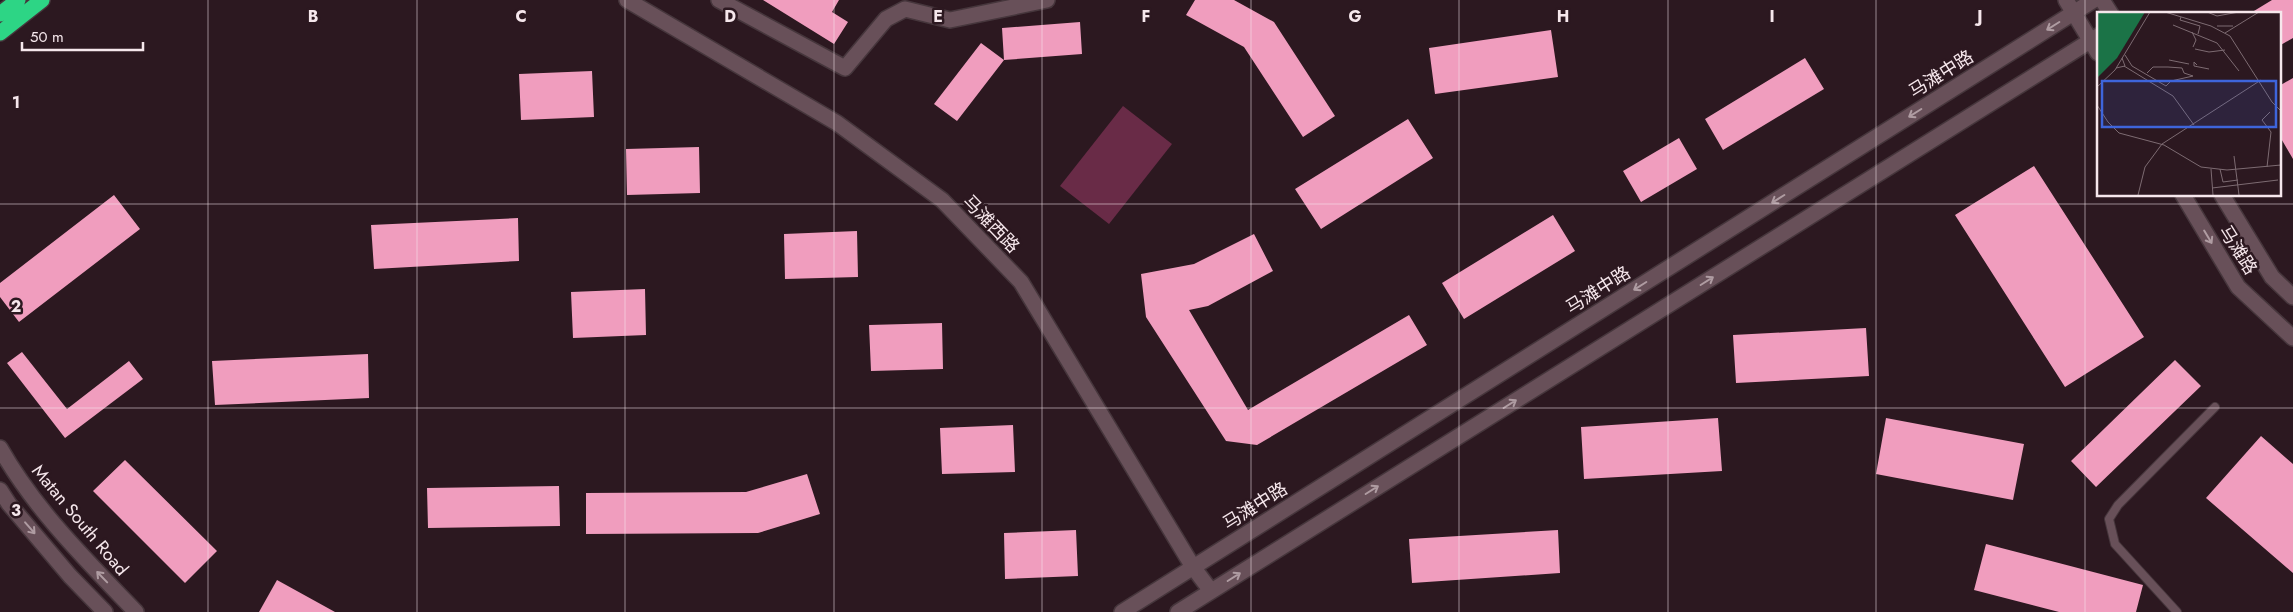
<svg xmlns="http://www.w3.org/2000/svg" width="2293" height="612" viewBox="0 0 2293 612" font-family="Jost,'Noto Sans SC',sans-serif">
	<rect width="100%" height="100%" fill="#2c1820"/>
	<!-- green -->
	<path fill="#692b47" d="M1123,106l49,38 -63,80 -49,-38z"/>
	<!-- building -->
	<path fill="#f09dbe" d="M763,0h76l-7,12 16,10 -14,22z
		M1195,0h39l40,22 61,94 -32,21 -59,-90 -58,-32z
		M2272,0h21v38l-14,8v-32h-30z
		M1080,22l2,32 -78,6 -2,-32z
		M1551,30l7,47 -123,17 -6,-46z
		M981,43l23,17 -47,61 -23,-17z
		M1805,58l19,31 -101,61 -18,-31z
		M592,71l2,46 -73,3 -2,-46z
		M2293,78v81l-14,-24v-49z
		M1408,119l25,39 -112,71 -26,-40z
		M1679,138l18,31 -56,33 -18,-31z
		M699,147l1,46 -73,2 -1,-46z
		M2034,166l110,171 -79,50 -110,-172z
		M114,195l26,34 -121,93 -19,-25v-14z
		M1553,215l22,36 -111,68 -22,-36z
		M518,218l1,43 -145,8 -3,-44z
		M857,231l1,46 -73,2 -1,-45z
		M1254,234l19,37 -65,35 -19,4 59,100 161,-95 18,30 -170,100 -31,-4 -80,-124 -5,-43 53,-10z
		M645,289l1,46 -73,3 -2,-46z
		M942,323l1,46 -72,2 -2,-46z
		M1866,328l3,48 -133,7 -3,-48z
		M22,352l45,57 62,-48 14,18 -78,59 -58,-75z
		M368,354l1,44 -154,7 -3,-44z
		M2175,360l26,26 -105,101 -25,-26z
		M1718,418l4,53 -138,8 -3,-52z
		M1886,418l138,26 -11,56 -137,-26z
		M1013,425l2,47 -73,2 -2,-46z
		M2261,436l32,28v109l-87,-75z
		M125,460l92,91 -32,32 -92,-92z
		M807,474l13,40 -62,19 -172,1v-41l160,-1z
		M559,486l1,40 -132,2 -1,-40z
		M1076,530l2,46 -73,3 -1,-46z
		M1558,530l2,43 -148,10 -3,-44z
		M1986,544l157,41 -7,27h-77l-85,-22z
		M277,580l58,32h-76z"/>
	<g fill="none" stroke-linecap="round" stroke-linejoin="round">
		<!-- lane casing -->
		<g stroke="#46363c" stroke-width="10">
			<path id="lane" d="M2177,612l-62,-68 -6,-25 9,-14 97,-98"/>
		</g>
		<!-- street casing -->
		<g stroke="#46363c" stroke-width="18">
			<path id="street" d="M719,0l126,68 41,-49 19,-10 45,11 97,-20"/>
		</g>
		<!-- secondary casing -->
		<g stroke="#46363c" stroke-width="18">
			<path id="secondary" d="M627,0l210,123 105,77 79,82 172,285 18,24
				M2066,0l32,53
				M2102,0l9,14
				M2183,195l55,92 55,51
				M2222,195l50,82 21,20
				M0,448c35,62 87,113 136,164
				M0,490l9,14 61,72 35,36
				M1122,612l972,-612
				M1178,612l920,-576"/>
		</g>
		<!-- highway casing -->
		<g stroke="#46363c" stroke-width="18">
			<path id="highway" d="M0,14l18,-14
				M0,33l42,-33"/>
		</g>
		<!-- lane -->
		<use href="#lane" stroke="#685059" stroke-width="8"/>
		<!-- street -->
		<use href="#street" stroke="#685059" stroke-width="15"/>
		<!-- secondary -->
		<use href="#secondary" stroke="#685059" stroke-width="15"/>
		<!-- highway -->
		<use href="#highway" stroke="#2dd585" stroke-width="15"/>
	</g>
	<!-- one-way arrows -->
	<defs><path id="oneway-shaft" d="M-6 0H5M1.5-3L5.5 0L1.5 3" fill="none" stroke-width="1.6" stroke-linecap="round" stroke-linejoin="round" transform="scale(1.25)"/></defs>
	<g stroke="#af9ca2">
		<use href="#oneway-shaft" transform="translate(2053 26) rotate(148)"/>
		<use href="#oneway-shaft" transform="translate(1915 113) rotate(148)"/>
		<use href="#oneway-shaft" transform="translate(1778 199) rotate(148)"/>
		<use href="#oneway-shaft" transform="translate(2208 237) rotate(59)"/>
		<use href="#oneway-shaft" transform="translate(1707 281) rotate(-32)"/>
		<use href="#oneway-shaft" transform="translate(1640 286) rotate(148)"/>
		<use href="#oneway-shaft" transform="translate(1510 404) rotate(-32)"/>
		<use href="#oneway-shaft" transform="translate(1372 490) rotate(-32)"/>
		<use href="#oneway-shaft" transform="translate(30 528) rotate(49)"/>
		<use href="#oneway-shaft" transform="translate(102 577) rotate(-134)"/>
		<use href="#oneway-shaft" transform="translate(1234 577) rotate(-32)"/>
	</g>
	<!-- grid -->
	<path fill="none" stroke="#f6e7ec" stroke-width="1" stroke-opacity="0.55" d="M208,0v612M417,0v612M625,0v612M834,0v612M1042,0v612M1251,0v612M1459,0v612M1668,0v612M1876,0v612M2085,0v612M0,204h2293M0,408h2293"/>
	<g text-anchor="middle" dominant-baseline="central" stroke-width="5" stroke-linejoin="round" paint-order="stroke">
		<!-- street labels -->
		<g font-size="18" fill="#f6e7ec" stroke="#2c1820">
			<text transform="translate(1941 74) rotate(-32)">马滩中路</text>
			<text transform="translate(991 224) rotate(46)">马滩西路</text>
			<text transform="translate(2238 250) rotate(58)">马滩路</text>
			<text transform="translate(1598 290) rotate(-32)">马滩中路</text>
			<text transform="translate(1255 506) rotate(-32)">马滩中路</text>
			<text transform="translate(80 520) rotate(50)">Matan South Road</text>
		</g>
	</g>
	<!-- overview -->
	<g transform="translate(2097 12)">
		<rect width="184" height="184" fill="#2c1820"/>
		<path d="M0,0h48l-28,46 -20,20z" fill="#1b7347"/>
		<path fill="none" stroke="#7d6b72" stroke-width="1" d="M68,0l46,14 19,10 42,66 9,9M110,0l10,4 22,-4M84,5l-1,3 20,6 -2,8M76,13l44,18 22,28M120,14h16M95,20l4,8 -3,7M128,21l34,-21M98,37l14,3 16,-2M28,43l7,11 34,20 5,-5 22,-5 -9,-3 -2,-5 -14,-1h-15l-6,6M72,48l20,4M100,53l-3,-3v4l15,3M27,54l49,30 21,29M19,56l9,-2 -3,-8M0,75l18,-17 35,-58M0,93l11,17 11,11 45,12 37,22 26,3 54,-5M137,144l5,39M170,155l4,-35 -9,-12 8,-8M114,157l2,26M123,157l3,13 15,-2M115,176l66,-8M41,183l7,-28 17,-23 99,-64"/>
		<path fill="#3e65db" fill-opacity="0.15" stroke="#3e65db" stroke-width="2.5" d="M5,69h174v46h-174z"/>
		<rect width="184" height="184" fill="none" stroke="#f6e7ec" stroke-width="2.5"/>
	</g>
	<g font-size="16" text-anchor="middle" font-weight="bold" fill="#f6e7ec" stroke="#2c1820" stroke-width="5" stroke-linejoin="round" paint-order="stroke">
		<text x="313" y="22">B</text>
		<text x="521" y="22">C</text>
		<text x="730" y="22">D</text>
		<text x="938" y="22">E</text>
		<text x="1146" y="22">F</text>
		<text x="1355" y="22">G</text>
		<text x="1563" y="22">H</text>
		<text x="1772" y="22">I</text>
		<text x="1980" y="22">J</text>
		<text x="16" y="108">1</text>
		<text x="16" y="312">2</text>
		<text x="16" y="516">3</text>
	</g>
	<!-- scale -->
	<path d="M22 42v8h121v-8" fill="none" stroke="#f6e7ec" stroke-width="2.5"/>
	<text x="30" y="42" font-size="15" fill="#f6e7ec" stroke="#2c1820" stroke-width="4" paint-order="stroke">50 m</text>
</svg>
